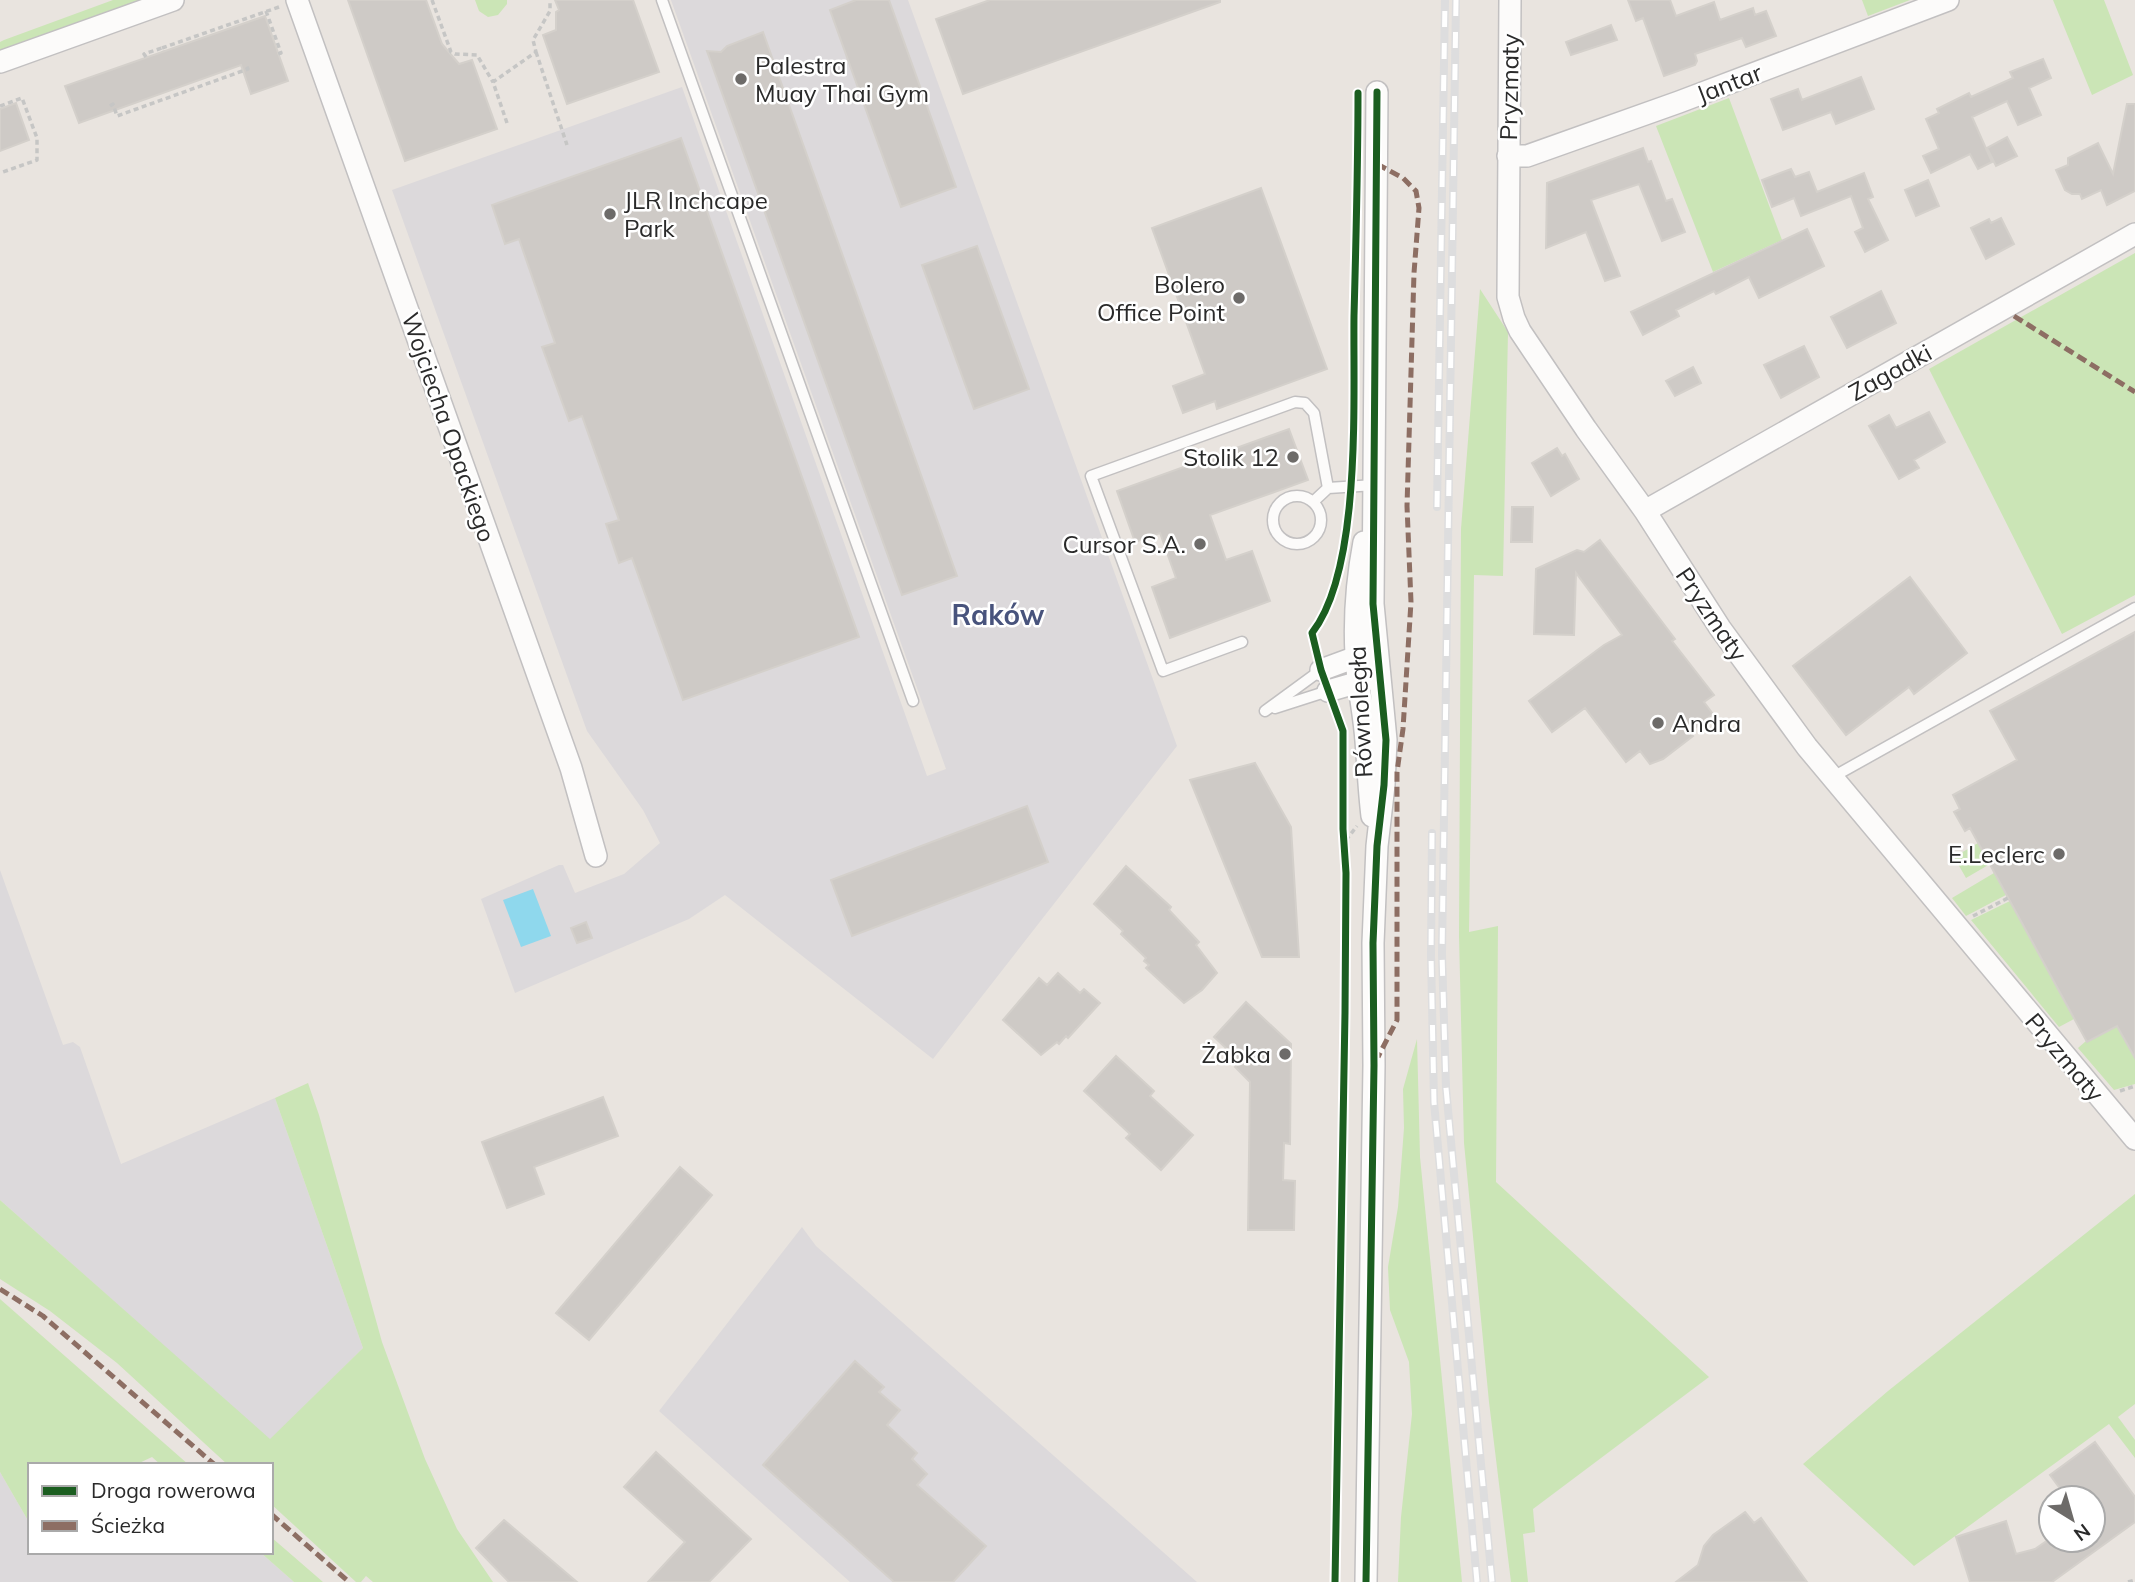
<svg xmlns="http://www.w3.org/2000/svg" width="2135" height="1582" viewBox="0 0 2135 1582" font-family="Mulish,sans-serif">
	<rect width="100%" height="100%" fill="#e9e4df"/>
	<!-- industrial -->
	<path fill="#dcd9db" d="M671,0h237l269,746 -244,313 -208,-164 -36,24 -174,74 -34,-94 78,-34h4l12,28 49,-19 36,-31 -17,-33 -56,-79 -195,-541 290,-103 245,689 19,-7z
		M0,870l63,175 10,-3 7,5 41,117 154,-66 88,250 -93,92 -270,-240z
		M802,1227l14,19 381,336h-347l-191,-171z
		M0,1472l30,52v28h230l34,30h-294z"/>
	<!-- green -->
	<path fill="#cbe5b6" d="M113,0h32l-145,52v-10l4,-2z
		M475,0h32v4l-9,11 -10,2 -9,-6z
		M1862,0h48l-42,16z
		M2053,0h51l29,75 -41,20z
		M1729,98l53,142 -69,32 -57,-146z
		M2135,253v342l-73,39 -133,-265z
		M1480,289l28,43 -5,244 -29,-1 -5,357 29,-6 -2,256 213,195 -176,132 2,23 -12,2 5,48h-17l-22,-180 -25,-259 -5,-207 2,-407z
		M1978,843l12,21 -24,14 -12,-21z
		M1994,873l12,22 -40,21 -14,-18z
		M2010,901l64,118 -15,8 -88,-107z
		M2117,1026l18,32v26l-21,6 -36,-42 8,-7z
		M1417,1039l3,118 42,425h-64l3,-65 11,-103 -3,-52 -19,-52 -2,-43 10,-60 6,-79 -1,-39z
		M308,1083l11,32 63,227 43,117 32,70 36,53h-120l-7,-6 -5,6h-5l-85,-78v-39h-43l-111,-102 -67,-52 -50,-32v-79l270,239 93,-91 -88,-250z
		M2135,1194v210l-17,13 17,23v18l-26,-34 -195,142 -111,-102 85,-73z
		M0,1299l189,166h-28l-9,-8 -17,8h-105v59l-30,-52z
		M271,1537l52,45h-29l-34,-30h11z"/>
	<!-- water -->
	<path fill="#8fd8ed" d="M533,889l18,47 -30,11 -18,-47z"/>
	<!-- building -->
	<path fill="#cecac6" stroke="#d4d0cb" stroke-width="2" d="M348,0h78l16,44 17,20 13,-4 25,69 -92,32z
		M555,0h78l26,72 -92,32 -24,-69 13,-5v-18l3,-2z
		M856,0h33l67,187 -55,20 -71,-197z
		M990,0h230v2l-257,92 -27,-75z
		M1628,0h42l6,16 38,-14 6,18 33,-12 2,7 11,-4 10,25 -30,11 -4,-9 -47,16 2,7 -2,4 -31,11 -21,-58 -7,3z
		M265,16l23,65 -37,13 -10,-29 -162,58 -14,-37z
		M1611,25l6,15 -46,15 -5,-13z
		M763,32l194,544 -55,19 -195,-544 14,1 6,-6z
		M2043,59l8,19 -22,10 12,27 -23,10 -11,-24 -35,16 20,45 -14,7 -8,-15 -39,19 -8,-17 16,-7 -13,-30 13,-6 -2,-4 32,-16 2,4 42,-19 -3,-6z
		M1861,77l13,32 -38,15 -5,-12 -48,18 -12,-31 27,-10 4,11z
		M16,103l13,37 -29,11v-42z
		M2127,104h8v87l-28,14 -6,-15 -19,9 -2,-5h-8l-7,-4 -9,-20 12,-5v-7l30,-15 15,31z
		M2007,137l10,19 -21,10 -9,-18z
		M681,138l178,499 -176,63 -51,-142 -13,5 -13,-39 13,-4 -37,-104 -13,5 -27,-74 13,-4 -36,-104 -14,5 -13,-39z
		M1643,148l5,14 3,-1 15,40 6,-2 13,33 -23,9 -23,-57 -48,16 29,76 -15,5 -19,-49 -40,16 1,-65z
		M1791,169l4,8 14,-5 8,20 47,-19 9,24 -5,2 20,41 -23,12 -10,-20 8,-4 -12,-32 -50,20 -7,-18 -22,9 -10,-27z
		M1928,180l11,26 -23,10 -11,-26z
		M1261,188l66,181 -110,40 -2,-8 -32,12 -10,-27 32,-12 -53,-146z
		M2001,218l13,26 -28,15 -15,-31 18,-9 2,4z
		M1807,229l17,37 -65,32 -10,-21 -33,17 -2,-3 -38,19 3,6 -36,19 -12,-23z
		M977,246l52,143 -55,20 -52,-144z
		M1881,291l15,32 -49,25 -16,-31z
		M1804,346l15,31 -38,21 -17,-33z
		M1693,367l8,16 -26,13 -9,-15z
		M1929,412l16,30 -31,18 5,8 -20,11 -30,-53 20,-11 7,13z
		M1289,429l19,51 -98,35 16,45 26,-9 18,50 -100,37 -18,-51 24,-9 -16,-45 -25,9 -18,-51z
		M1557,448l5,8 3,-2 14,25 -28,17 -19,-33z
		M1512,507h21l-1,35h-21z
		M1600,540l75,99 -3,2 42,54 -10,7 9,12 -23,18 3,4 -30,23 -13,5 -10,-13 -14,11 -41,-54 -33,24 -23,-31 75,-56 18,-10 -46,-62 -2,62 -40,-1 2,-65 41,-19 7,2z
		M1910,577l57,76 -53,41 -5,-7 -63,48 -53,-69z
		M2135,632v426l-18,-32 -30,16 -117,-214 -5,3 -11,-19 6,-3 -7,-14 64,-35 -27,-49z
		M1255,763l36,64 8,130h-37l-72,-177z
		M1027,806l21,56 -196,74 -21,-56z
		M1126,866l45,41 -2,3 30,32 -3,3 21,28 -15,17 -18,13 -38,-35 3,-3 -5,-4 2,-3 -25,-24 2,-3 -29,-27z
		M586,922l6,16 -15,5 -6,-15z
		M1058,973l22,20 4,-4 16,14 -32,35 -2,-2 -7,8 -2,-2 -16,13 -38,-35 36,-42 8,7z
		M1246,1002l45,42 -1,100 -6,-1 -1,37 12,1 -1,49h-46l2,-148 -15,-15 5,-6 -26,-24z
		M1116,1056l38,35 -4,5 43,39 -32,35 -35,-32 4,-4 -46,-43z
		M603,1097l15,39 -84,31 10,27 -37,14 -25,-66z
		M680,1167l32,28 -123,145 -33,-27z
		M855,1361l29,26 -5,5 21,18 -13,15 30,28 -5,6 15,15 -10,11 69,61 -33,36h-59l-131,-117z
		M2095,1442l40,55v25l-83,60h-82l-14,-45 50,-16 10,33 19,-5 13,-9h45v-42h-26l-17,-23z
		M656,1452l95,87 -42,43h-61l37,-40 -61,-55z
		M1745,1512l9,11 7,-5 46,64h-131l22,-17 6,-19 9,-11z
		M504,1520l73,62h-68l-33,-34z"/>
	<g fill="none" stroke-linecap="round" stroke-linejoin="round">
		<!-- service casing -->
		<g stroke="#c2c0c1" stroke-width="13">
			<path id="service" d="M662,0l251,701
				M1273 520a24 24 0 1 1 48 0a24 24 0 1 1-48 0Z
				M1313,502l15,-14 47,-3
				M1242,642l-79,29 -72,-195 204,-74 10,1 9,10 14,75
				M1275,708l53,-17
				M1265,711l56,-41
				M1831,778l304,-170"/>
		</g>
		<!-- minor casing -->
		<g stroke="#c2c0c1" stroke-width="24">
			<path id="minor" d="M297,0l274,768 25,88
				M1510,0l-2,297 6,21 6,13 66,98 59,82 75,117 87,119 328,392
				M0,62l173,-62
				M1508,156h19l152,-54 269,-102
				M1645,511l490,-277
				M1364,542c-7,37 -10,75 -8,113 1,28 8,57 10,86 2,25 3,50 6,75
				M1321,670l46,-17
				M1328,691l45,-13
				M1366,1582l8,-517 -1,-122 4,-97 7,-61 2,-45 -13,-136 4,-512"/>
		</g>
		<!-- path -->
		<path stroke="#c6c6c5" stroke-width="3.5" stroke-dasharray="5 3.5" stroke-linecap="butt" d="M432,0l19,52 4,2 22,1 16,27
			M266,11l15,42 -3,1
			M162,48l117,-41
			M536,52l31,93
			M146,57l-2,-3 18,-6 1,3
			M0,106l22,-8 15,40v22l-37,13
			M110,106l3,-2 4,12 131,-47 -2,-5
			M507,123l-14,-41 43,-30 -3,-12 17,-29v-11
			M1346,840l11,-14
			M1973,916l35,-18
			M2120,1091l15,-5
			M2128,1582l7,-2"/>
		<!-- service -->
		<use href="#service" stroke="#fcfbfa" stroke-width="10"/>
		<!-- minor -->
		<use href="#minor" stroke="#fcfbfa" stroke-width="21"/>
		<!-- rail casing -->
		<g stroke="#ddddde" stroke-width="8">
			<path id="rail" d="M1456,0l-14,954 4,134 46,494
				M1437,507l8,-507
				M1432,833l-1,122 3,147 43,480"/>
		</g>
		<!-- rail -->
		<use href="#rail" stroke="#fff" stroke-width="5" stroke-dasharray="16" stroke-linecap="butt"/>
		<!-- quiet -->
		<path stroke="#8d6e63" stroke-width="5" stroke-dasharray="10 5" stroke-linecap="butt" d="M1377,164l26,14 13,13 3,17 -5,65 -7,233 4,96 -8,127 -6,43v248l-19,37
			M2014,316l121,76
			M0,1289l43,27 172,149
			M271,1514l78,68"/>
		<!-- cycleway casing -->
		<g stroke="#fff" stroke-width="11">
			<path id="cycleway" d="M1335,1582l10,-569 1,-140 -3,-44v-98l-22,-61 -9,-37c50,-64 41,-235 42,-317 2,-74 4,-149 4,-223
				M1366,1582l8,-517 -1,-122 4,-97 7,-61 2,-45 -13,-136 4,-512"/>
		</g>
		<!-- cycleway -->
		<use href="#cycleway" stroke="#1b5e20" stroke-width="7"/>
	</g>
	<!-- markers -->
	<g fill="#6d6b69" stroke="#fff" stroke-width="2.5">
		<circle cx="741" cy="79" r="7"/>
		<circle cx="610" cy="214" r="7"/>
		<circle cx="1239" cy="298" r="7"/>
		<circle cx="1293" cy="457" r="7"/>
		<circle cx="1200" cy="544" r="7"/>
		<circle cx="1658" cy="723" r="7"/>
		<circle cx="2059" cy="854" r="7"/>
		<circle cx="1285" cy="1054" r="7"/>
	</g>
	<g text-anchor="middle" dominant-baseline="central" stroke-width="5" stroke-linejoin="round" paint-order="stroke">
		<!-- poi labels -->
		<g font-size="24" fill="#2a2a2a" stroke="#fff" text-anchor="end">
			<text x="755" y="65" text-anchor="start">Palestra<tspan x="755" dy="28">Muay Thai Gym</tspan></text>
			<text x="624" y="200" text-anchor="start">JLR Inchcape<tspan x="624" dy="28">Park</tspan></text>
			<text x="1225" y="284">Bolero<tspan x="1225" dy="28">Office Point</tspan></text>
			<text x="1279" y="457">Stolik 12</text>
			<text x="1186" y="544">Cursor S.A.</text>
			<text x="1672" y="723" text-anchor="start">Andra</text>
			<text x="2045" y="854">E.Leclerc</text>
			<text x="1271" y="1054">Żabka</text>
		</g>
		<!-- street labels -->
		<g font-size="24" fill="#2a2a2a" stroke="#fff">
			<text transform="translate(1729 83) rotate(-21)">Jantar</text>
			<text transform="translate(1509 87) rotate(-89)">Pryzmaty</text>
			<text transform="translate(1890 372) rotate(-29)">Zagadki</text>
			<text transform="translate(449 427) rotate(71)">Wojciecha Opackiego</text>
			<text transform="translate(1712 614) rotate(56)">Pryzmaty</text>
			<text transform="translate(1360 712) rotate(-93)">Równoległa</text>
			<text transform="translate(2065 1057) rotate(50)">Pryzmaty</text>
		</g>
		<!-- quarter labels -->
		<g font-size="28" font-weight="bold" fill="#48537c" stroke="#fff">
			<text x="998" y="614">Raków</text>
		</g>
	</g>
	<!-- legend -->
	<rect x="28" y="1463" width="245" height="91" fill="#ffffff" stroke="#aaaaaa" stroke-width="2"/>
	<rect x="42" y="1486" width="35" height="10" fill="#1b5e20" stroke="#aaaaaa" stroke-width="2"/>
	<text x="91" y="1498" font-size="21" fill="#2a2a2a">Droga rowerowa</text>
	<rect x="42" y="1521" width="35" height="10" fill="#8d6e63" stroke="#aaaaaa" stroke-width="2"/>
	<text x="91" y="1533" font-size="21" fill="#2a2a2a">Ścieżka</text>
	<!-- north arrow -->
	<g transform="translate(2072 1519) rotate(143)"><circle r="33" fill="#ffffff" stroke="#aaaaaa" stroke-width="2"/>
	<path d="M0-5L12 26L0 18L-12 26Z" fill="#6d6b69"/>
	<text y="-10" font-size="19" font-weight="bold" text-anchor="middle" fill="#2a2a2a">N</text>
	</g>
</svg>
